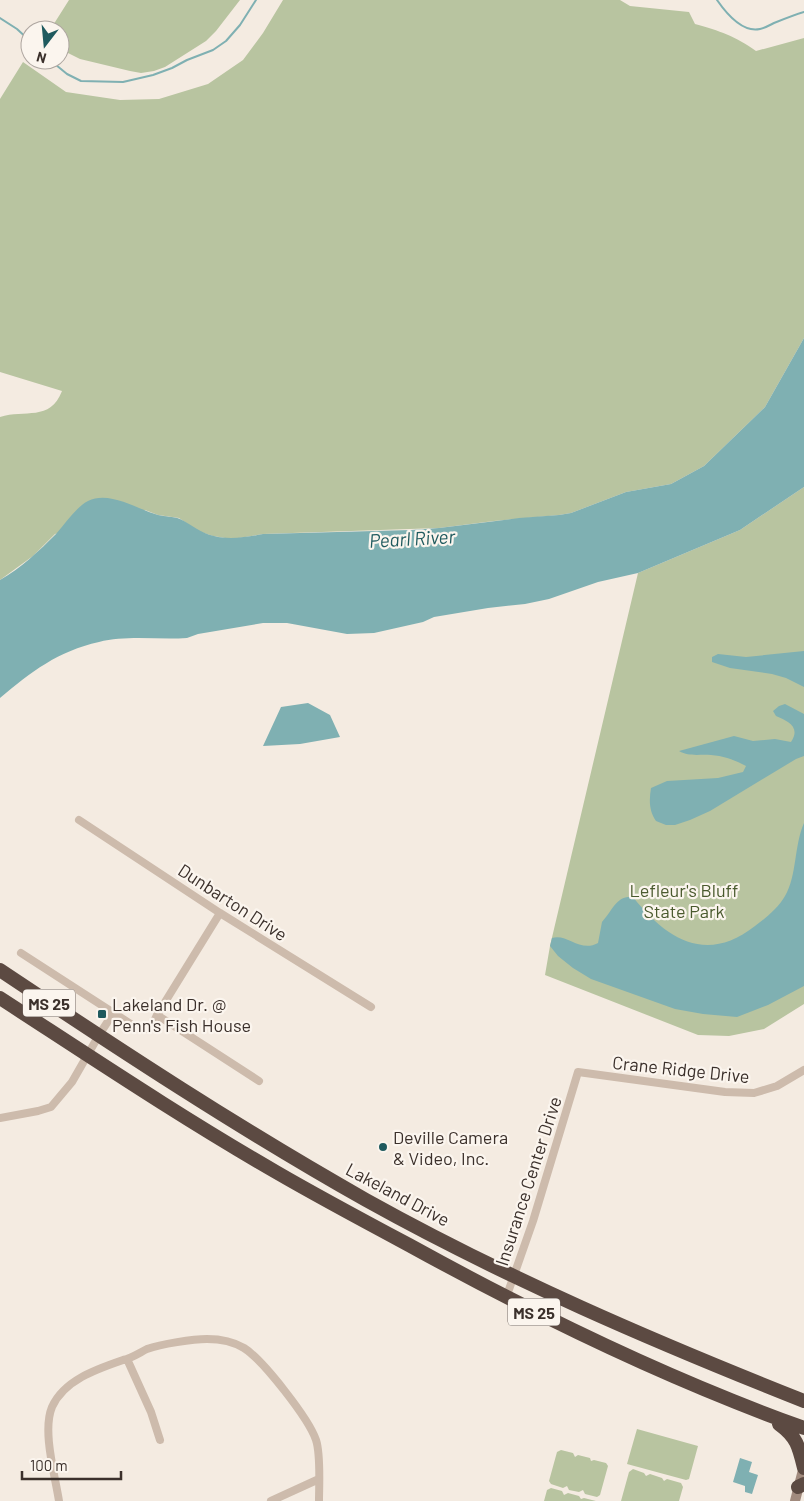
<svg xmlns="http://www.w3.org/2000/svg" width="804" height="1501" viewBox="0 0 804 1501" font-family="Barlow,sans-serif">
	<rect width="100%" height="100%" fill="#f4ebe1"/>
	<!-- green -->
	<path fill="#b8c4a0" d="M69,0h171l-24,31 -10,10 -41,26 -11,4 -13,2 -11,-2 -50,-12 -20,-10v-19h-10z
		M283,0h337l10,6 59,6 6,12c25,7 40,12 61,27l48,-13v300l-39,69 -61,59 -33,18 -45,8 -55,21 -12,2 -65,6 -55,7 -176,6 -24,4h-14l-12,-2 -15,-5 -19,-13 -21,-3 -13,-5 -90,24 -22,22 -33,24v-163c25,-8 50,5 62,-26l-62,-19v-273l23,-37 43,30 54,8 39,-1 49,-15 35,-24 20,-27z
		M804,487v517l-40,25 -35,7 -31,-1 -153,-60 5,-29 88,-373 102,-43z
		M637,1429l61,17 -9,33 -3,1 -59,-16z
		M561,1450l12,3 2,4 3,-2 12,3 1,3 3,-1 12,3 2,3 -8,29 -3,2 -12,-3 -2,-4 -4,2 -10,-2 -2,-4 -4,2 -12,-4 -2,-3 8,-29z
		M633,1469l11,4 2,3 4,-2 12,4 2,3 3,-2 14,4 2,4 -4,14h-58l8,-29z
		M551,1488l11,3 2,4 4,-2 11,3 2,3 3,-1 12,3h-52l3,-11z"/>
	<!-- water -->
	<path fill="#7fb0b2" d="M804,338v149l-64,43 -102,43 -40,9 -49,17 -24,5 -37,4 -54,9 -11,5 -49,11 -27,1 -60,-11h-24l-65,11 -11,4c-28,2 -61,-3 -88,4 -41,9 -68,30 -99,56v-118c21,-12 39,-29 56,-46 10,-11 19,-26 32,-33 21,-11 49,8 70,14 7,2 15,1 22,4 12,6 21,14 34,17 16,4 33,1 49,-2l148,-4 28,-2 80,-10 40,-3 12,-2 55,-21 45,-8 33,-18 61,-59z
		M804,651v36l-18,-9 -14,-4 -42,-6 -18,-6v-5l6,-3 28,3z
		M308,703l22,12 10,22 -40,7 -37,2 18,-39z
		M785,704l19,10v42l-8,3 -86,52 -20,9 -15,5h-9l-10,-4c-7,-10 -7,-21 -5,-33l16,-7 51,-3 25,-6 3,-6c-11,-6 -22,-10 -35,-11 -12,-1 -21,2 -32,-4l55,-15 19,5 22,-2 16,3c10,-15 -3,-21 -15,-26l-3,-5 6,-5z
		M804,823v163l-36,19 -31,12 -34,-3 -28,-5 -84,-30 -18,-11 -15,-12 -8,-10 2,-8c15,-5 28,15 46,5l4,-21c10,-10 14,-27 31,-25 34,43 74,67 122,29 11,-8 23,-18 30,-30 12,-20 9,-51 19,-73z
		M740,1458l12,4 -3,10 9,3 -6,19 -7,-2v-6l-12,-4z"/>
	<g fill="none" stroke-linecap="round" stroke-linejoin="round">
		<!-- stream -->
		<path stroke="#7fb0b2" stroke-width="2" d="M717,0c9,13 25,33 43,29 5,-1 10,-4 14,-6 10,-4 20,-8 30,-11
			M0,18l17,11 13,12
			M50,60l17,14 14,7 42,1 30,-7 19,-7 15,-8 26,-10 13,-9 14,-16 16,-25"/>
		<!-- street -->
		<path stroke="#cdbbac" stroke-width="8" d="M79,820l141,93 151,94
			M21,953l119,77 11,-2 6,-13 102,66
			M157,1015l63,-102
			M0,1118l38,-7 13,-4 21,-25 27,-47 15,-23
			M506,1298l27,-77 45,-149 147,20 29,1 23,-7 27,-16
			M127,1359l24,53 9,28
			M59,1501c-4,-26 -17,-70 -7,-94 12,-27 45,-38 71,-47 9,-2 16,-7 24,-11 14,-5 46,-10 60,-10 12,0 27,3 37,9 19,12 65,71 72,92 5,15 3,45 3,61
			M271,1501l48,-22"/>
		<!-- secondary -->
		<path stroke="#a18a7d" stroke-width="10" d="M795,1501l9,-35"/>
		<!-- highway -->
		<path stroke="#5c4a42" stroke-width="14" d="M0,970c120,80 240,159 366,230 140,78 289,142 438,201
			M0,998c91,59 182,120 276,174 43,25 88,49 133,73 127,70 258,134 395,183
			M779,1424c18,13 20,23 25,44
			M798,1487l6,-3"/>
	</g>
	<!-- markers -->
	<g fill="#1f5a5e" stroke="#fbf5ee" stroke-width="2">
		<rect x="97" y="1009" width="10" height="10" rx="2.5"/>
		<circle cx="383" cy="1147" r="5"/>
	</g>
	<g text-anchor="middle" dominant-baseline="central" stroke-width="4.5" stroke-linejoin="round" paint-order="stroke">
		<!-- shield labels -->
		<g fill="#fbf5ee" stroke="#756b66" stroke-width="1">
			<rect x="23" y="989.5" width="52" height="27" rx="4"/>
			<rect x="508" y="1298.5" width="52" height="27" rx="4"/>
		</g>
		<g font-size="16" font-weight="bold" fill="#3b302b">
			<text x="49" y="1003">MS 25</text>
			<text x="534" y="1312">MS 25</text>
		</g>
		<!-- park labels -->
		<g font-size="18" fill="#4a5a2e" stroke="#fbf5ee">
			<text x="684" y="890">Lefleur's Bluff<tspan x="684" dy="21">State Park</tspan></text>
		</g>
		<!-- street labels -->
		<g font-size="18" fill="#3b302b" stroke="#fbf5ee">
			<text transform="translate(233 902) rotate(33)">Dunbarton Drive</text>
			<text transform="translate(681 1069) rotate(6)">Crane Ridge Drive</text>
			<text transform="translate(528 1181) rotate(-72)">Insurance Center Drive</text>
			<text transform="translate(398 1194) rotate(28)">Lakeland Drive</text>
		</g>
		<!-- poi labels -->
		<g font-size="18" fill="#3b302b" stroke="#fbf5ee" text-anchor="start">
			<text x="112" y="1004">Lakeland Dr. @<tspan x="112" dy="21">Penn's Fish House</tspan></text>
			<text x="393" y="1137">Deville Camera<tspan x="393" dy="21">&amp; Video, Inc.</tspan></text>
		</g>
		<!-- water labels -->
		<g font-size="19" font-style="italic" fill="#1f5a5e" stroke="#fbf5ee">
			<text transform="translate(412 538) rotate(-3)">Pearl River</text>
		</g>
	</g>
	<!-- north arrow -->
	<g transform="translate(45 45) rotate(196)"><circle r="24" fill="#fbf5ee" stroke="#aea6a0"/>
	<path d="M0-4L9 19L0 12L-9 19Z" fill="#1f5a5e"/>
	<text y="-8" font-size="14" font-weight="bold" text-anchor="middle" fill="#3b302b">N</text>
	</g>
	<!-- scale -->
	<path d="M22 1471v8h99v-8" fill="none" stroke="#3b302b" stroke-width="2.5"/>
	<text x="30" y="1471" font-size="15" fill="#3b302b" stroke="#fbf5ee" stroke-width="4" paint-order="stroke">100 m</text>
</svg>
